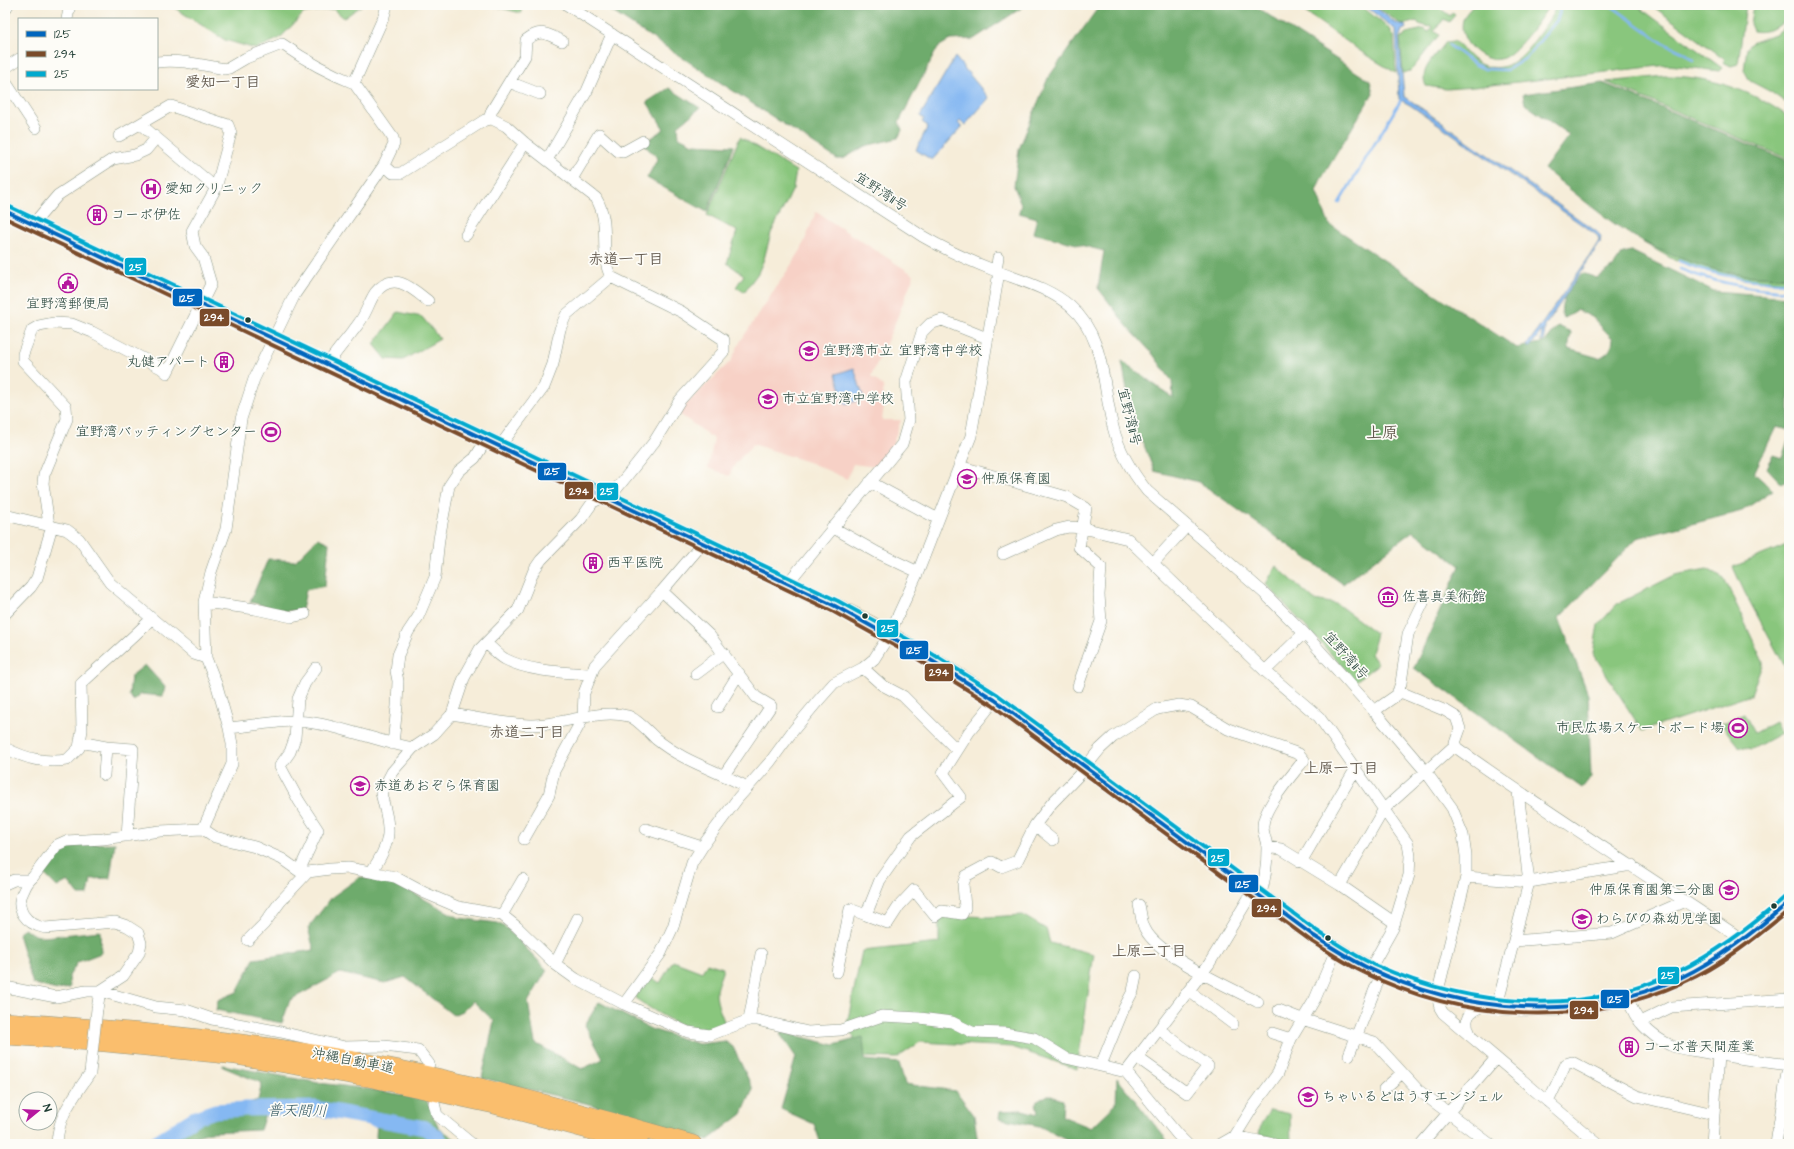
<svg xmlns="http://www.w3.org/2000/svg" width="1794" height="1149" viewBox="0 0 1794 1149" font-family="'Architects Daughter','Klee One',sans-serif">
	<rect width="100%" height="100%" fill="#fdfcf7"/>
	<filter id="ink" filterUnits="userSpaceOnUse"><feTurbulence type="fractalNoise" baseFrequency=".025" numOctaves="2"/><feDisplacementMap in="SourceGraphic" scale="8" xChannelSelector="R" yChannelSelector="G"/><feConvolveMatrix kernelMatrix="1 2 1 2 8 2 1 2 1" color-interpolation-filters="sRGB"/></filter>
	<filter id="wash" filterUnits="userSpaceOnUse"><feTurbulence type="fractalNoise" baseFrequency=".012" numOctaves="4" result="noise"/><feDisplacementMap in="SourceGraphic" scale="16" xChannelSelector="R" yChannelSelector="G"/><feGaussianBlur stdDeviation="0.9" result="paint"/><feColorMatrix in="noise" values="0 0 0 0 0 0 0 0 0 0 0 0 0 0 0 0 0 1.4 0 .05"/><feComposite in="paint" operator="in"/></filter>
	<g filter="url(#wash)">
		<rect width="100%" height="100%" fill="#f6edd9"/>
		<!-- built -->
		<path fill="#f7d1c6" d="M816,212l98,63 -21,53 -22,48 12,10 1,20 -2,14h19l-10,29 -15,18 -23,-3 -6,15 -36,-16 -58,-19 -18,20 -6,12 -21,-8 6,-29 -36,-26 4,-5 49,-47 9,-19 61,-92z"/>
		<!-- green -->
		<path fill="#89c67d" stroke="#548258" d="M170,5h192l-18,13 -10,-9 -30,4 -24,25 -24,11 -31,-9z
			M494,5h28l-1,8 -28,-7z
			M1295,5h65l31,25v3l3,3 2,37 -30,-18z
			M1374,5h10l14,4 17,-4h30l-4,4 9,7 2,-3 3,2 -6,7 -5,-3 -10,12 5,4 -25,32 -4,4 -7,2 -3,-35 4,-1 2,-4 18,-4 5,3 4,-5 -3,-1 -1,1 -10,-3 -2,-3 -15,4z
			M1473,5h76c-7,13 -35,52 -49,54 -20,4 -45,-21 -36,-42 2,-4 7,-8 9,-12z
			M1556,5h80l86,63 -3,3 -51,-6 -194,22 -28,2 -20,-3c-8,-17 11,-31 20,-44l8,-1c11,8 17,21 31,25 27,8 43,-16 56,-35 5,-7 13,-17 15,-26z
			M1651,5h95l-8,59 -7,2 -8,-4 2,-3z
			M1753,5h36v14c-10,7 -23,15 -36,12l-3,-7z
			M1789,25v80l-18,-13 -21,-11 -6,-11 3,-22 4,-5 24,-9z
			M1665,76c46,0 86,14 124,41v42l-183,-77z
			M740,137l56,34 -3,18 -22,44 -7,26 -6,14 -14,19 -8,-5 8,-12 -17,-12 10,-32 -30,-16z
			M1642,242l51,20 37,12 59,4v4l-47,-3 -42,-10 -22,-9 -2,1z
			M398,312l24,5 18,22 -37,21 -17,-1 -12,-15z
			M1789,544v130l-44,-81 -12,-26z
			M1276,566l38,34 23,4 39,29 -5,21 7,10 -22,17 -90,-97z
			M1707,569l17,9 39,84 -12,33 -109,36 -49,-78 5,-28 19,-21 58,-29z
			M1744,714l11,19 20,-11 6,11 -29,16 -14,-3 -17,-22z
			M943,915l46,2 33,-2 24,14 4,14 44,11 -17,115 -65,-22 -92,-5 -23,16 -33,-1 -17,-33 15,-73 77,-8v-24z
			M673,961l29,11 5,-9 16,5c-1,7 -7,18 -7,24 0,12 6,23 10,34 -6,1 -13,4 -19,4 -23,2 -54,-20 -72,-32l1,-6 13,-16 11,7z
			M1270,1110l20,4 1,28 -32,-8 2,-10z"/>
		<!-- forest -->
		<path fill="#6eab6c" stroke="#467450" d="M602,5h424l-52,34 -24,1 -12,7 -39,75 3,8 -4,8 -33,8 -22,13h-6z
			M1100,5h153l117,76 3,12 -53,88 -4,10 13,33 188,124 28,-6 13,-16 13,6 -3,17 31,9c10,-5 13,-9 14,-19l-21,-22 -15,-7 -13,8c-9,-15 10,-33 18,-45l15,5 16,-11 10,-14 8,-2 83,40 75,6v133l-13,-3 -22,46 19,17 -31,21 -105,27 -78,80 29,76 3,83 -9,11 -168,-120 46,-102 -47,-35 -70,53 -144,-102 -45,-11 -10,-26 -10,-16 -12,-68 51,37 -1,-17 -20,-28 -25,-27 -29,-38 6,-37 -71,-18 4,-15 -18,-5 2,-9 -7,-18 5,-37 29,-71z
			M1603,83l186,78v116c-15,-1 -31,0 -46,-2 -27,-3 -77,-20 -101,-34 -35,-19 -66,-48 -98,-72l25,-34 -44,-31 -2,-10z
			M669,88l31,20 -22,18 1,11 14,7 41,2 -27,66 -60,-34 11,-20 -15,-14 21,-15 -17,-27z
			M1789,437v43l-7,4 -15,-16 6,-13 9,3z
			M318,538l11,5 -4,43 -19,4 -4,20 -16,1 -36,-9 18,-43 27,2z
			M145,665l20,22 -2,9 -23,-2 -6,7 -5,-5 2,-20z
			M115,843l-5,35 -19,1 -3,16h-9l-11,-14 -11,6 -13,-13c5,-8 9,-18 16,-24 9,-8 41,-6 55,-7z
			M360,877l40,9 59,32 39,5 10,6 39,41 -19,32 7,41 47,26 21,-10 -18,-34 14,-23 52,27 48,15 26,-3 8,6 20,42 -11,25 -34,26 -123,-37 -103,-25 12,-57 -21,-20 -9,9 -11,5 -48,-38 -20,6 -45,-10 -50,27 -8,23 -66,-13 2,-10 19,-8 17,-33 60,-9 -6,-22 24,-31z
			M24,929l11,6 9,2 56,-6 1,22 -23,9 -9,14 1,12 -13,2 -24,-6 -15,-50z
			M782,1032l52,13 29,-8 2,23 34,3 6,21 51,7 18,24 4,29h-89l-3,-3 -7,3h-58l-7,-20 -33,-15 15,-52 -16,-23z
			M223,1065l96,18 50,6 57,10 13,29 23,16h-82l-4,-7 1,-15 -54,-10 -58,2 -5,16 -50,2 -30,9 -5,3h-27l68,-36 27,-3 15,-5 4,-17 -39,-16z
			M1117,1078l53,66h-95l-36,-18 -40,-8 1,-7 22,-1 16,4 -2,-12 12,-7 15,5 -1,16 29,12 25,-24z"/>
		<!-- water -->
		<path fill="#85b8f2" stroke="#527a93" d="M1364,5c18,0 26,21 42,21l1,2 -5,2 -3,8 5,58 193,136 4,4 -1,7 -55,83 -1,15h-3l1,-11 -12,17h-2l-1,-2 60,-85 12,-19 -1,-5 -154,-108 -34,-23 -11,-6 -3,-69z
			M955,57l34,41 -24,27 -5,-4 -2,2 4,4 -30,33 -16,-10 12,-24 -6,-4 2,-3 -4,-3z
			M854,368l10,31 -19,5 -9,-30z"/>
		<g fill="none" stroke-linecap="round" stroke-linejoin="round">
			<!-- stream -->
			<path stroke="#85b8f2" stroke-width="2.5" d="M1610,5l53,38 22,10 9,7
				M1449,45l25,19 11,5 22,1 19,-12 31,-38 5,-15
				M1339,203l62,-103
				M1679,261c39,16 68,19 110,22
				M1680,269c35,14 71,20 109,22"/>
			<!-- river -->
			<path stroke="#85b8f2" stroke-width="15" d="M153,1144l42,-26 20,-7 31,-2 69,-1 110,20 13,9 4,7"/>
		</g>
	</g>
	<g filter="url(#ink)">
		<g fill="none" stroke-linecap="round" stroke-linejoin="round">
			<!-- minor casing -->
			<g stroke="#8a9586" stroke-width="12">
				<path id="minor" d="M567,5l355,231c24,14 48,25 74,35 26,10 53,17 74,35 36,31 32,79 43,121 6,24 18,44 34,64l117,102 40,40 70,78 52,61 26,36 11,27 3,21v21l-29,118 3,13 3,5 155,131
					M5,10l3,-5
					M67,19l3,-14
					M157,62c23,-3 45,3 67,7l5,-1 17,-10 36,-14c23,16 46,29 72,39
					M5,68l14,-9
					M5,81l31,47
					M509,82l31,12
					M489,119l3,-9 33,-54 1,-16c15,-12 21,-6 36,1
					M140,124l76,64
					M547,160l40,-69 25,-57
					M572,179l27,-45 19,17 5,1 20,-11
					M33,224l25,-29 55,-36 22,-4 11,-5 10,-12
					M466,235l59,-92
					M996,271l2,-13
					M327,365c10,-15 22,-28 32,-42 7,-9 10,-21 16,-30 18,-23 37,-5 53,8
					M500,446l44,-59 9,-23 7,-35 6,-14 45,-38
					M959,466l108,31 19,11 -7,39 22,20 -2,28 2,26 -23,65
					M870,482l68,37
					M5,515l62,15 12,9 31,44 84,71 12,4
					M49,525l-6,-42 1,-8 23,-56 -1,-12 -43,-46v-7l9,-24 7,-4 15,-3 18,1 20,8 69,36 6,5 44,-89 -8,-27 -8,-11 -3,-15 24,-43 15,-55 -3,-8 -57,-19 -52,30
					M832,527l46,26 40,19
					M1003,554l53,-24 13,-3 14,1 45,11 137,132 54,46 89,127 2,12 -1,19 -16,53 -23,41
					M1153,563l34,-37
					M787,584l115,-140 7,-24 -3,-38 16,-50 8,-8 12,-4 45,18
					M662,591l48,45 46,61 15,9 -47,69
					M204,602l51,7 37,8 13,-3
					M5,614l26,-27 6,-9 15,-52
					M486,643c6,5 12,12 19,16 25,13 57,13 85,15
					M863,668l19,17 21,11 54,54
					M1265,671l39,-38
					M696,674l28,-21
					M1398,691l48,20 10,6 4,12 -6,17
					M718,707l21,-34
					M1374,711l23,-16 4,-12 7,-49 15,-31
					M452,714c26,4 53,10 79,11 32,1 66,-17 97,-9 8,2 22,17 28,23 28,23 60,31 91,48
					M229,728c20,-2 48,-7 67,-7 39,2 78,20 117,27
					M80,742l26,5 27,2 -6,87
					M393,744l4,-38 1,-25 -2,-10 2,-16 10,-23 10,-15 17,-40 4,-38 10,-53 10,-15 16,-13 11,-18
					M5,748c22,11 38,15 62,12l12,-12 3,-18 -1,-46c23,-22 48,-42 70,-65
					M104,775l2,-28
					M203,829l29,-65v-20l-3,-16 -12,-42 -11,-28 -2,-56 7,-30 15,-43 15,-110 13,-40 41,-85 89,-129 10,-21 -1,-6 -39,-55 30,-67 3,-11
					M646,829l56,18
					M524,839l25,-44 5,-24 29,-53 1,-25 11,-28 67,-74 41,-48
					M1053,840l-18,-15 17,-22 27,-28 21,-26 13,-12 44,-28 22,-4 12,2 37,22 71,25 5,6c-11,14 -42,49 -41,67 0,7 4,14 4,21 0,15 -2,34 -7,48
					M1267,847l14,2 59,36 55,38
					M1301,862l55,-94
					M299,871l19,-41 -19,-29 -19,-35 10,-14 5,-14 3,-39 7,-16 11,-15
					M371,872c23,-33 19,-43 10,-79l11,-21 21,-24 21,-14 18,-20 12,-36 16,-29 38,-39 16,-40 7,-10 40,-41 12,-17 21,-10 40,-50 26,-42 44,-49v-11l-42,-28 -71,-35c-13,-25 1,-52 -15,-79l-71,-55 -19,-17 -14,-7 -7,1 -84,53h-8l-9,-8
					M1466,877l63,5 103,-17
					M5,884l9,-4h15
					M1340,885l44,-76 70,-63c95,68 193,129 289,194
					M1139,905c2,7 2,17 6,24 12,26 86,59 113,73
					M502,915l21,-36
					M866,915l22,8 11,-17 15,-16 21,26 7,-5 20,3 3,-6 -2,-24 3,-8 26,-14 9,5 16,-6 18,-36
					M248,940l16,-16 16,-22 28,-30
					M1514,941l98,-8 73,-32
					M555,964l23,-46
					M837,972l13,-63 16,6 14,-35 31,-44 50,-39 -18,-24 26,-41 26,-32
					M5,987l51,10 30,-6h14l56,16 30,3 26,9 69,13 64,15 39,-1 34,4 11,14
					M1189,991l44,33
					M1628,996c4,22 22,40 42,49 8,4 19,5 27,6 31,6 61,10 92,14
					M624,1004l37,-51 12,-26 19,-64 12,-19 34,-46 32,-36 22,-30 25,-30 17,-19 29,-15 11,-9 15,-24 29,-63 53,-136 28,-164
					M1497,1006l32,-124 -11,-90
					M97,1009l3,-18 23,-15 16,-23 2,-10 -3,-10 -11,-7 -12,-4 -70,6c-19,-4 -32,-19 -21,-38 2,-5 4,-9 9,-13l24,-32 9,-4 37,-2 57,-8 43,-2 12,8 40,10 27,12 17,12 9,1 22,-3 18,-1 23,4 24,5 30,16 33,14 44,8 15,12 38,37 21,15 48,25 64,28 22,3 39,-15h8l51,12 33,-2 41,-14 38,2 32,4 20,10 32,1 30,5 32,20 60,14 51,62 10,10
					M1279,1010l23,9 72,23 44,48 72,54
					M749,1020l12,-66
					M1640,1022l31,-15 118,-8
					M1272,1033l19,6
					M1471,1036c-9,-18 -3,-26 17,-31
					M1349,1055l28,-71
					M1138,1058l49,35 21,-27 -48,-36
					M1101,1065l23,-57 9,-17 3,-15
					M1126,1072l83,-108 44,-73
					M1384,1089l18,-16
					M1548,1102l18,-38 6,-2 65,34 77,18
					M434,1103l3,12 35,29
					M57,1144c1,-30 17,-46 33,-71
					M1221,1144l14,-8 38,8
					M1233,1144l2,-8 18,-29 25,-34 13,-34 24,-40 21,-49
					M1421,1144l75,-86
					M1712,1144l6,-89
					M1776,1144l13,-84"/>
			</g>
			<!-- highway casing -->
			<g stroke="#8a9586" stroke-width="18">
				<path id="highway" d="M5,211l830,395c56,28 108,60 160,94l319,236c19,12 38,25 58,34 90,42 197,52 291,15 48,-19 88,-50 126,-83
					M5,1021c98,7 197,15 294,30 133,20 264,56 394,93
					M5,1036l100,7 131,13 132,22 126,27 146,39"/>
			</g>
			<!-- minor -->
			<use href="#minor" stroke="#fff" stroke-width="11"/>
			<!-- highway -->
			<use href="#highway" stroke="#fabe6d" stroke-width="17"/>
			<!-- minor-bridge casing -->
			<g stroke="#8a9586" stroke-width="12" stroke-linecap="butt">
				<path id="minor-bridge" d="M90,1073l7,-64"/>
			</g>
			<!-- minor-bridge -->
			<use href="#minor-bridge" stroke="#fff" stroke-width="11"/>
			<!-- bus-1 casing -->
			<g stroke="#fdfcf7" stroke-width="7">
				<path id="bus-1" d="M5,211l830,395 81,45 79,49 319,236c17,11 34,22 52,31 96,47 215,56 314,11 40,-19 75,-47 109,-76"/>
			</g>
			<!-- bus-2 casing -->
			<g stroke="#fdfcf7" stroke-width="7">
				<path id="bus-2" d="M5,218l827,393 81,45 79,49 319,236c17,11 34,22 52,31 98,49 218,57 319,11 40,-18 74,-45 107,-73"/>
			</g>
			<!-- bus-3 casing -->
			<g stroke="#fdfcf7" stroke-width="7">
				<path id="bus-3" d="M8,206l830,395 82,45 78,49 319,236c19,12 37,25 58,34 95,42 208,53 304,6 39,-19 73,-45 106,-74"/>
			</g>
			<!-- bus-1 -->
			<use href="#bus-1" stroke="#0065bd" stroke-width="4"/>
			<!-- bus-2 -->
			<use href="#bus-2" stroke="#7a4b2a" stroke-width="4"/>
			<!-- bus-3 -->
			<use href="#bus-3" stroke="#00a9ce" stroke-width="4"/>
		</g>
	</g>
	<!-- icons -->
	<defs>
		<g id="hospital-ring" transform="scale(1)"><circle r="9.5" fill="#fdfcf7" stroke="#b5179e" stroke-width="1.5"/><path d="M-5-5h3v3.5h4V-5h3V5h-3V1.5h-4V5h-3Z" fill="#b5179e"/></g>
		<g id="building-ring" transform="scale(1)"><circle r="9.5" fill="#fdfcf7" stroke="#b5179e" stroke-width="1.5"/><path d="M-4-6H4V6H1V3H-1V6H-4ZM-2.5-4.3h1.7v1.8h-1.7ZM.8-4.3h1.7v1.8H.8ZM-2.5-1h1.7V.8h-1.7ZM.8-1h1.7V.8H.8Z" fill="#b5179e"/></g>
		<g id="civic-ring" transform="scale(1)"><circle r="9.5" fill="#fdfcf7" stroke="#b5179e" stroke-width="1.5"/><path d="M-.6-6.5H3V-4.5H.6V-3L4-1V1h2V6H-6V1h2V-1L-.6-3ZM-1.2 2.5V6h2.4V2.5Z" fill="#b5179e"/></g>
		<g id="school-ring" transform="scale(1)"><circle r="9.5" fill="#fdfcf7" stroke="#b5179e" stroke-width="1.5"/><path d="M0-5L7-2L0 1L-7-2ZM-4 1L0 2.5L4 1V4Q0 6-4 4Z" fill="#b5179e"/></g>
		<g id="stadium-ring" transform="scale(1)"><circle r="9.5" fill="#fdfcf7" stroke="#b5179e" stroke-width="1.5"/><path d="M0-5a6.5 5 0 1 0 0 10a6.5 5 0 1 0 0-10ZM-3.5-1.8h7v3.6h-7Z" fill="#b5179e"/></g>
		<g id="museum-ring" transform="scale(1)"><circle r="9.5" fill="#fdfcf7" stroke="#b5179e" stroke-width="1.5"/><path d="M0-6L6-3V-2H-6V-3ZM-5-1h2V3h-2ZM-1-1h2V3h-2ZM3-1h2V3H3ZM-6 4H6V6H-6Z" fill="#b5179e"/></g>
	</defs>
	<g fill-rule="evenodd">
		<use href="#hospital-ring" x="151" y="189"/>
		<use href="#building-ring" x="97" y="215"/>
		<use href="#civic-ring" x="68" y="283"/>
		<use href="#school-ring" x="809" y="351"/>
		<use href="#building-ring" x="224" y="362"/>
		<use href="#school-ring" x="768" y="399"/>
		<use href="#stadium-ring" x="271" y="432"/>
		<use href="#school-ring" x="967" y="479"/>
		<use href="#building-ring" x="593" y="563"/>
		<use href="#museum-ring" x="1388" y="597"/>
		<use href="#stadium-ring" x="1738" y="728"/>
		<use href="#school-ring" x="360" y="786"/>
		<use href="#school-ring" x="1729" y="890"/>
		<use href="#school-ring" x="1582" y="919"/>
		<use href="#building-ring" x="1629" y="1047"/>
		<use href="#school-ring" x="1308" y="1097"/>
	</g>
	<!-- markers -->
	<g fill="#1f3d34" stroke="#fdfcf7" stroke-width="1.5">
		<circle cx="248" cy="320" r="3.5"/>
		<circle cx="865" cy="616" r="3.5"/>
		<circle cx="1774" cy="906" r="3.5"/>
		<circle cx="1328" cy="938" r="3.5"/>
	</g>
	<g text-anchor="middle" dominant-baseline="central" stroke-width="3.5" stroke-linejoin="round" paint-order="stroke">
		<!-- poi labels -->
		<g font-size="14" fill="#1f3d34" stroke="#fdfcf7" text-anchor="start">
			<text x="165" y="189">愛知クリニック</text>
			<text x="111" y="215">コーポ伊佐</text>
			<text x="68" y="304" text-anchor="middle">宜野湾郵便局</text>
			<text x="823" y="351">宜野湾市立 宜野湾中学校</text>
			<text x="210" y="362" text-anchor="end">丸健アパート</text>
			<text x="782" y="399">市立宜野湾中学校</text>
			<text x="257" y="432" text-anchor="end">宜野湾バッティングセンター</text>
			<text x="981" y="479">仲原保育園</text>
			<text x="607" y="563">西平医院</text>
			<text x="1402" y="597">佐喜真美術館</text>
			<text x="1724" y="728" text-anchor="end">市民広場スケートボード場</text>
			<text x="374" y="786">赤道あおぞら保育園</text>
			<text x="1715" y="890" text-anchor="end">仲原保育園第二分園</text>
			<text x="1596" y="919">わらびの森幼児学園</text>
			<text x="1643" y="1047">コーポ普天間産業</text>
			<text x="1322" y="1097">ちゃいるどはうすエンジェル</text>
		</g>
		<!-- street labels -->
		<g font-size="14" fill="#1f3d34" stroke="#fdfcf7">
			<text transform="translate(881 192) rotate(33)">宜野湾11号</text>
			<text transform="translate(1129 417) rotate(76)">宜野湾11号</text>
			<text transform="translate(1346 656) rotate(48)">宜野湾11号</text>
			<text transform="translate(353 1061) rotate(11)">沖縄自動車道</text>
		</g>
		<!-- neighbourhood labels -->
		<g font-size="15" font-weight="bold" fill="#655c51" stroke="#fdfcf7">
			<text x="223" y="82">愛知一丁目</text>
			<text x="626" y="259">赤道一丁目</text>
			<text x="527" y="732">赤道二丁目</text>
			<text x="1341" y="768">上原一丁目</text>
			<text x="1149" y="951">上原二丁目</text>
		</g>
		<!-- water labels -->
		<g font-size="15" font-style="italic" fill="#385c64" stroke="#fdfcf7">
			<text transform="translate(297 1111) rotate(1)">普天間川</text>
		</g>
		<!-- quarter labels -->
		<g font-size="16" font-weight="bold" fill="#655c51" stroke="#fdfcf7">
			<text x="1382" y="433">上原</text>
		</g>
	</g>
	<g stroke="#fdfcf7" stroke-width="1.5">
		<rect x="124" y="257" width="23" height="19" rx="4" fill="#00a9ce"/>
		<rect x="172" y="288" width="31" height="19" rx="4" fill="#0065bd"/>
		<rect x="199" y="308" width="31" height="19" rx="4" fill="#7a4b2a"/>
		<rect x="537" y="462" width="30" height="19" rx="4" fill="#0065bd"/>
		<rect x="564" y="481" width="30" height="19" rx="4" fill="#7a4b2a"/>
		<rect x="596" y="482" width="23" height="19" rx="4" fill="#00a9ce"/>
		<rect x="876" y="619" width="23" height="19" rx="4" fill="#00a9ce"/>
		<rect x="899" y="640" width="30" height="20" rx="4" fill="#0065bd"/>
		<rect x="924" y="663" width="30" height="19" rx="4" fill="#7a4b2a"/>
		<rect x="1207" y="848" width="23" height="19" rx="4" fill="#00a9ce"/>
		<rect x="1228" y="874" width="31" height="19" rx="4" fill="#0065bd"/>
		<rect x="1251" y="898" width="31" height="20" rx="4" fill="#7a4b2a"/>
		<rect x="1657" y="966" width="23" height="19" rx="4" fill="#00a9ce"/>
		<rect x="1600" y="989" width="30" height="20" rx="4" fill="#0065bd"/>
		<rect x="1569" y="1000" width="30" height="20" rx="4" fill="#7a4b2a"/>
	</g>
	<g font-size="11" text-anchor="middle" font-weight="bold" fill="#fff">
		<text x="136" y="271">25</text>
		<text x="187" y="302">125</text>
		<text x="214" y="321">294</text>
		<text x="552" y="475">125</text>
		<text x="579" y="495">294</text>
		<text x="607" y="495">25</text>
		<text x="888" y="632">25</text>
		<text x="914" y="654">125</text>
		<text x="939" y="676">294</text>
		<text x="1218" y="862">25</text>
		<text x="1243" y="888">125</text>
		<text x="1267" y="912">294</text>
		<text x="1668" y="979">25</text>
		<text x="1615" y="1003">125</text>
		<text x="1584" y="1014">294</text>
	</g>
	<!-- margin -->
	<rect width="1794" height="1149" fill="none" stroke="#fdfcf7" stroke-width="20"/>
	<!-- legend -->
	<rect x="18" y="18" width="140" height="72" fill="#fdfcf7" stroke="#a4b0a9"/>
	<rect x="26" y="31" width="20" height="6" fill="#0065bd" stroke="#a4b0a9"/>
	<text x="54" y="38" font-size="12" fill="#1f3d34">125</text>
	<rect x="26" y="51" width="20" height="6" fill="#7a4b2a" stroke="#a4b0a9"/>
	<text x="54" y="58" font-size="12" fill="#1f3d34">294</text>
	<rect x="26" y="71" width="20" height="6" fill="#00a9ce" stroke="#a4b0a9"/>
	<text x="54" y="78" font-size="12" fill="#1f3d34">25</text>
	<!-- north arrow -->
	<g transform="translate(38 1111) rotate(72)"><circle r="19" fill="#fdfcf7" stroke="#a4b0a9"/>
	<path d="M0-3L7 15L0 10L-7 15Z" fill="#b5179e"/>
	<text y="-6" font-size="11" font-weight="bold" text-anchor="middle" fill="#1f3d34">N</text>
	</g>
</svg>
